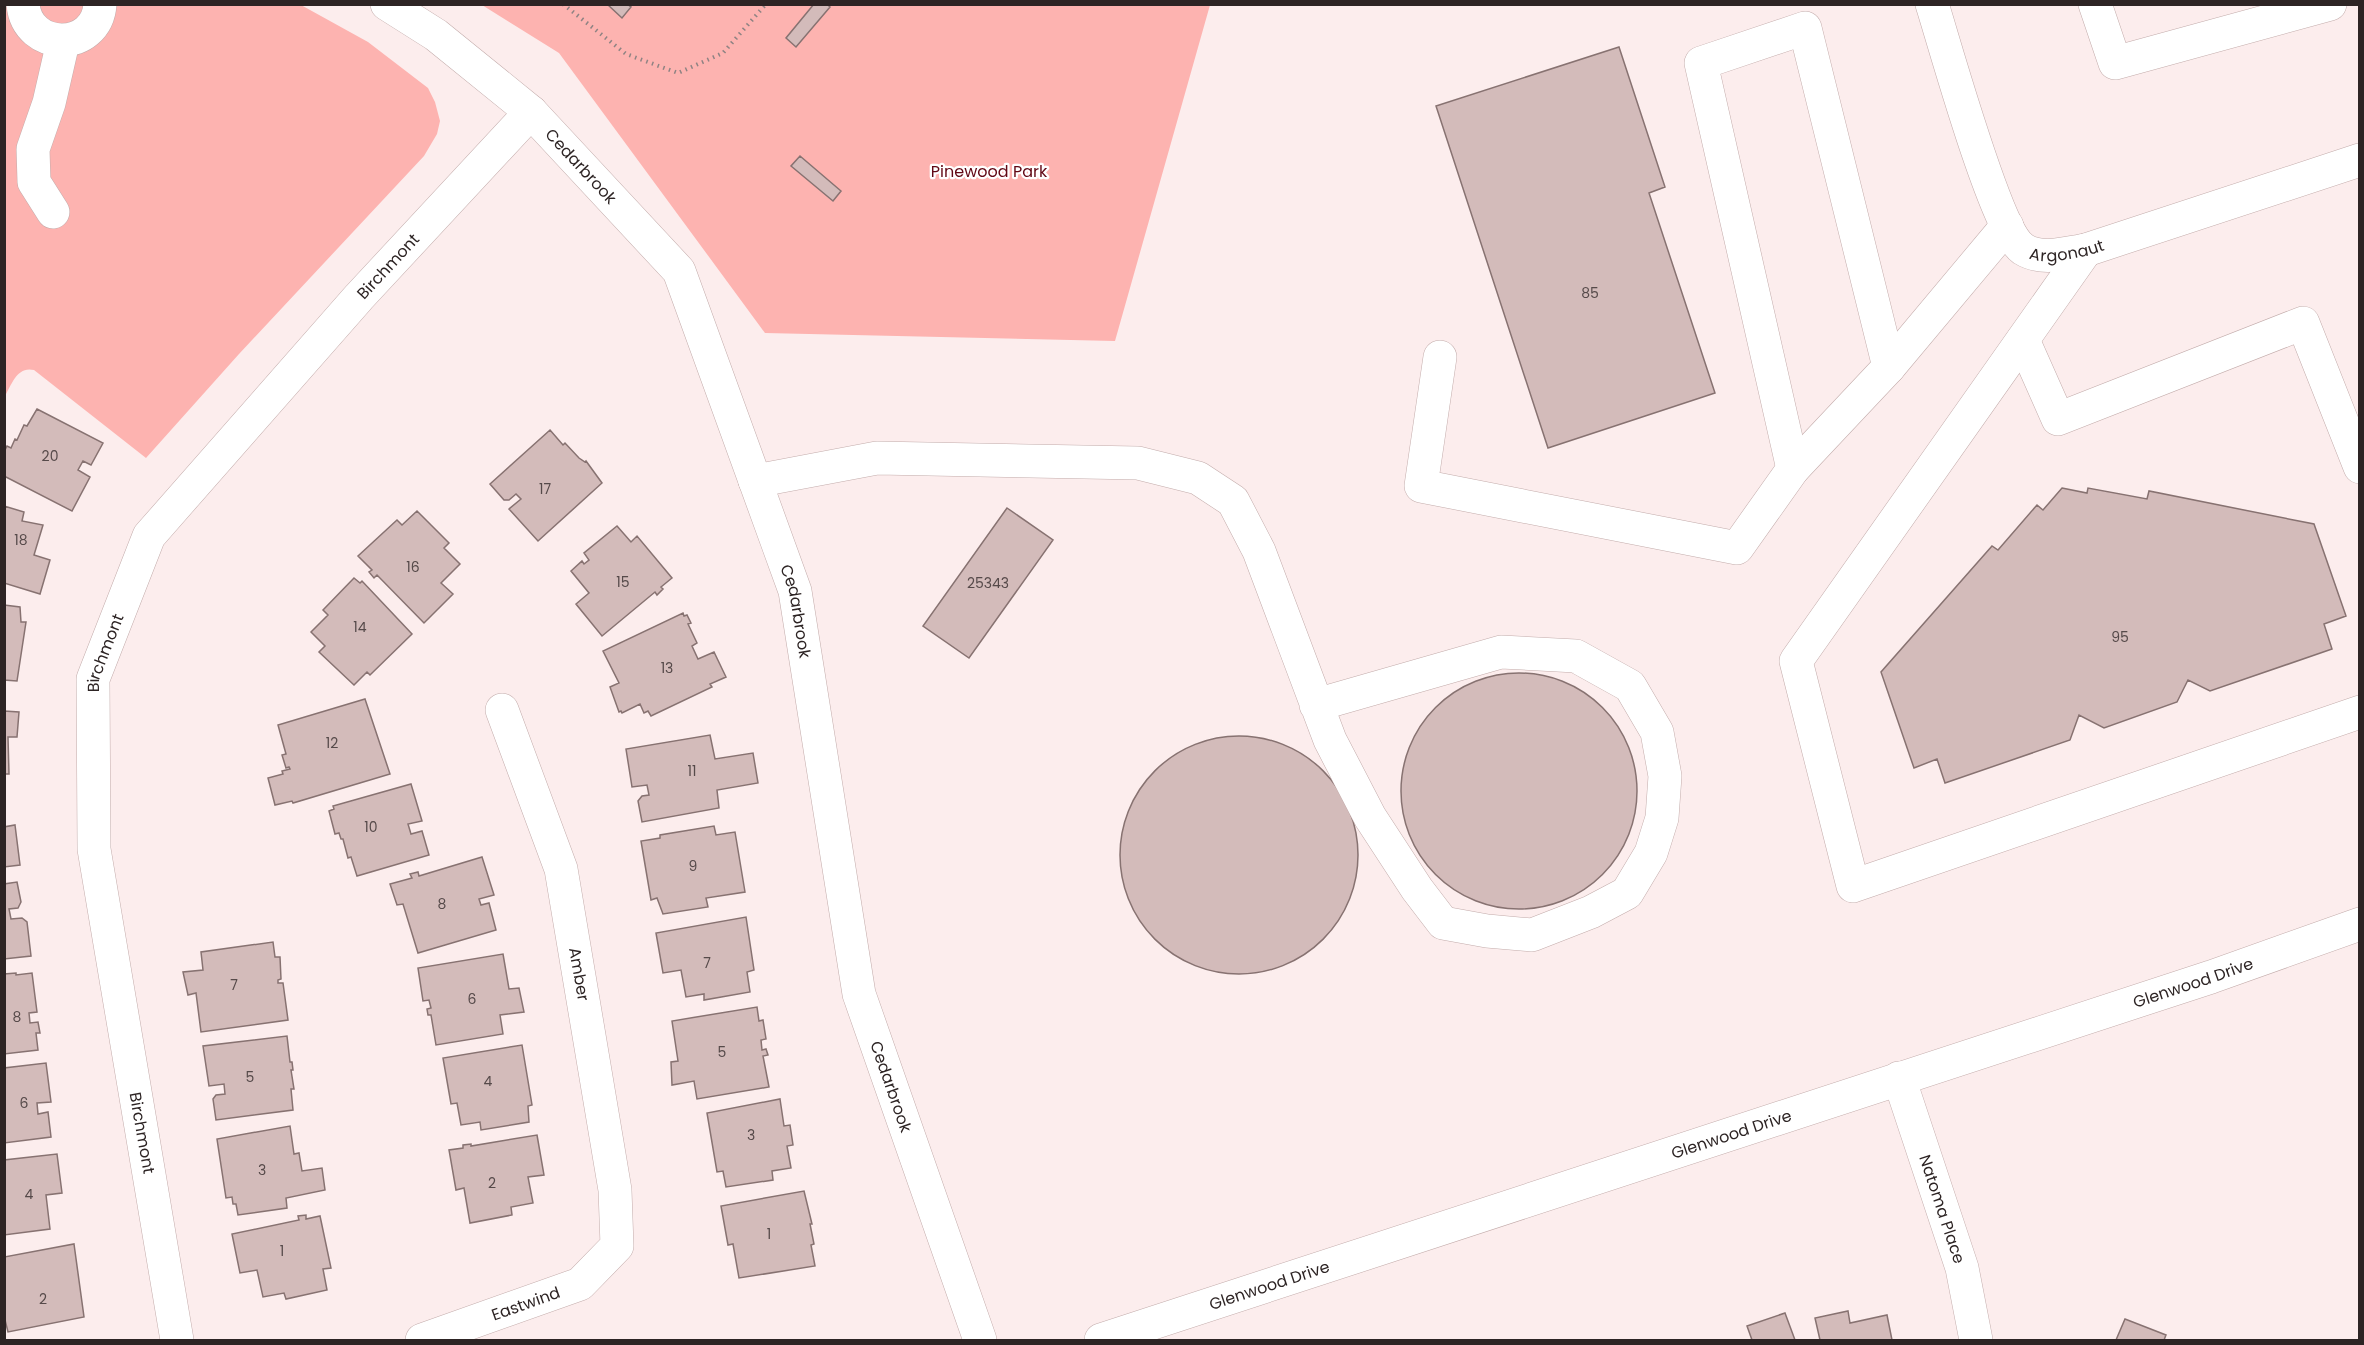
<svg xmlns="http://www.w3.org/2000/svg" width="2364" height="1345" viewBox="0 0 2364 1345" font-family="Poppins,sans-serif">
	<rect width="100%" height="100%" fill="#fceded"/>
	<!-- green -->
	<path fill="#fdb3b0" d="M5,5h296l67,37 60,46 7,14 5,19 -3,13 -13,22 -185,198 -93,104 -112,-88c-17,-4 -22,14 -29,26z
		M482,5h728l-95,336 -350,-8 -206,-280z"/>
	<!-- building -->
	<path fill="#d3bbba" stroke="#877271" stroke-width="1.5" d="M607,4h20l4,3 -9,11z
		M814,4h13l3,3 -34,40 -10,-9z
		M1619,47l46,140 -16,6 66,200 -167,55 -112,-342z
		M800,156l41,35 -8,10 -42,-35z
		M37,409l66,34 -12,22 -8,-4 -5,9 12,7 -18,34 -68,-35v-24l3,-6 4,2 4,-9 2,1 7,-15 3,1z
		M550,430l13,15 2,-2 14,15 6,4 1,-1 16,22 -64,58 -29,-32 12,-10 -5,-5 -7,6h-5l-14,-16z
		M2062,488l25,5 1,-5 59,11 2,-8 165,33 32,92 -22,8 8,25 -122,42 -22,-11 -11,22 -73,26 -25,-13 -9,25 -125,43 -8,-24 -23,9 -33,-96 111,-126 6,4 39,-45 6,5z
		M4,506l20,6 -2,9 21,4 -9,30 16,5 -10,34 -36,-11z
		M1007,508l46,32 -84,118 -46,-32z
		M417,511l32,32 -5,5 16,16 -19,19 12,11 -29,29 -47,-48 -3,3 -5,-6 3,-2 -14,-14 39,-36 5,5z
		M617,526l14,16 6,-6 35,42 -11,9 2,2 -6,6 -2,-3 -53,44 -26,-32 13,-11 -18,-22 11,-10 2,3 5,-4 -5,-7z
		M354,578l6,5 2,-2 50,53 -42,41 -3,-3 -13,13 -35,-33 6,-6 -14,-14 17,-17 -5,-5z
		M4,605l16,2 1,15h5l-9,59 -13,-1z
		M683,613l1,3 3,-1 4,8 -3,1 9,19 -5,3 6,13 16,-7 12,25 -16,7 2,3 -61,29 -3,-5 -4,2 -4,-9 -18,9 -1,-2 -2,1 -9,-25 9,-4 -16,-32z
		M1401 791a118 118 0 1 1 236 0a118 118 0 1 1-236 0Z
		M365,699l25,75 -97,29 -1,-2 -17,4 -7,-27 15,-4 -1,-3 8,-2 -1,-2 -3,1 -4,-13 4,-1 -8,-29z
		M4,711l15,1 -2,25h-9l1,37h-5z
		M710,735l5,24 38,-6 5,30 -41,7 2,18 -77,14 -4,-21 4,-5 7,-1 -2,-10 -15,2 -6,-38z
		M1120 855a119 119 0 1 1 238 0a119 119 0 1 1-238 0Z
		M411,784l11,37 -14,3 3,10 11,-3 7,24 -72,21 -6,-19 -3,1 -5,-19h-2l-2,-6 -4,1 -6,-23 5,-2 -1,-3z
		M15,825l5,40 -16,2v-40z
		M714,826l2,9 19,-3 10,60 -39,6 2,9 -45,7 -6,-16 -6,2 -10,-59 19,-3v-3z
		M482,857l12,38 -15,4 2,6 8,-2 7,27 -78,23 -15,-49 -6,1 -7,-21 22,-6 -2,-4 8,-2 1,4z
		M17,882l4,20 -3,6 -9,1 2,10 11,-1 5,4 4,34 -27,3v-75z
		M746,917l8,53 -7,2 3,20 -46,8v-6l-18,3 -5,-27 -18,3 -7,-40z
		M273,942l2,15h5l1,22 -3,1v3h5l5,37 -87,12 -5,-39 -8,2 -5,-23 20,-2 -2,-18z
		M503,954l6,35 10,-1 5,24 -24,3 3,19 -67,11 -5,-30h-3l-1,-6 4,-1 -2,-8 -6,1 -5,-33z
		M16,973v2l16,-2 5,39 -8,1 1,10 8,-1 2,11h-4l2,17 -34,4v-80z
		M757,1007l2,14 4,-1 3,19 -5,1 1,10 4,-1 2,6 -5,1 6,31 -72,12 -3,-18 -22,4 -1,-23 7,-1 -6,-40z
		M287,1036l3,26h2l1,8h-2l3,19h-3l2,21 -77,10 -3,-21 3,-4 9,-1 -1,-10 -15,2 -6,-40z
		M522,1045l10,60 -4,1 1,16 -48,8 -1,-8 -19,3 -4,-22 -6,1 -8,-46z
		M46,1063l5,39 -14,1 1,11 10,-2 3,25 -47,6v-75z
		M780,1099l4,27 6,-1 3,20 -6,1 4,22 -19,3 1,9 -47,7 -3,-16 -6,1 -10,-59z
		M290,1126l4,28 5,-1 3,18 20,-3 3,22 -39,8 1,10 -49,7 -2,-11h-3l-1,-7 -6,1 -9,-59z
		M537,1135l7,40 -16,2 5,26 -22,4 1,8 -42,8 -6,-35 -8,2 -7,-40 14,-2v-3l8,-1v2z
		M57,1154l5,39 -16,2 4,34 -46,6v-75z
		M804,1191l8,33h-2l4,20 -3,1 4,21 -76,12 -6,-34 -5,1 -7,-39z
		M306,1215v4l14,-3 11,52 -8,1 4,21 -41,9 -2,-6 -21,4 -6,-27 -17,3 -8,-39 67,-14 -1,-4z
		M74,1244l10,73 -76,15 -4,-16v-59z
		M1848,1311l2,12 37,-8 5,25h-72l-5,-22z
		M1785,1313l10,27h-43l-5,-14z
		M2125,1319l41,16 -2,5h-48z"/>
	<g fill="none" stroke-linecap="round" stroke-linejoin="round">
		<!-- minor casing -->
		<g stroke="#c3acab" stroke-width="34">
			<g id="minor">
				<path d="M23,4c4,48 74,48 77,0"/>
				<path id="s1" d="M387,4l49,31 95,77 148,159 116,320 64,403 121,346"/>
				<path id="s2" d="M1932,4c13,41 64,227 91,245 19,12 43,4 63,1l274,-90"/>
				<path d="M2095,4l20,59 215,-59"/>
				<path d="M53,212l-19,-30 -1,-33 16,-46 14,-61"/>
				<path d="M2086,250l-290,411 57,225 507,-174"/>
				<path d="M2023,340l35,79 245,-96 57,144"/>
				<path d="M1440,357l-19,129 316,62 56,-79 96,-102 118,-141"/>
				<path d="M1793,469l-92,-406 104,-35 84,339"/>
				<path d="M755,481l122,-23 261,5 60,15 35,23 26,50 71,189 40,77 47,72 26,34 44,8 45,4 59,-23 36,-19 24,-40 11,-35 3,-42 -8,-44 -27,-46 -54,-30 -75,-4 -185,53"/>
				<path id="s3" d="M1899,1078l63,190 14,72"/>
				<path id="s4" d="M177,1340l-83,-491 -1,-170 56,-143 210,-239 172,-185"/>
				<path id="s5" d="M422,1340l158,-56 37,-38 -2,-56 -54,-321 -59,-159"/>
			</g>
		</g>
		<!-- major casing -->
		<g stroke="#c3acab" stroke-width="34">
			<g id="major">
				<path id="s6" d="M1101,1340l1110,-363 149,-53"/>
			</g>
		</g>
		<!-- path -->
		<path stroke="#8f8383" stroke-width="4" stroke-dasharray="1.5 4.5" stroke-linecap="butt" d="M563,4l63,50 52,19 45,-20 43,-49"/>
		<!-- minor -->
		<use href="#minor" stroke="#fff" stroke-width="33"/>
		<!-- major -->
		<use href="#major" stroke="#fff" stroke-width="33"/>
	</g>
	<g text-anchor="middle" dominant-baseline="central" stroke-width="4.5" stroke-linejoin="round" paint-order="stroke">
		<!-- number labels -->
		<g font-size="14" fill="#564a4a">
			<text x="1590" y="293">85</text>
			<text x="50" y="456">20</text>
			<text x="545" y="489">17</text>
			<text x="21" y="540">18</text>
			<text x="413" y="567">16</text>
			<text x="623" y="582">15</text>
			<text x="988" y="583">25343</text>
			<text x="360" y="627">14</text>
			<text x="2120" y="637">95</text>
			<text x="667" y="668">13</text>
			<text x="332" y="743">12</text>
			<text x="692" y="771">11</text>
			<text x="371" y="827">10</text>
			<text x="693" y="866">9</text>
			<text x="442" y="904">8</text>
			<text x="707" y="963">7</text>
			<text x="234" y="985">7</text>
			<text x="472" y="999">6</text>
			<text x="17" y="1017">8</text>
			<text x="722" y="1052">5</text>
			<text x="250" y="1077">5</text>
			<text x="488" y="1081">4</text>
			<text x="24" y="1103">6</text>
			<text x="751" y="1135">3</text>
			<text x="262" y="1170">3</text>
			<text x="492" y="1183">2</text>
			<text x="29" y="1194">4</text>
			<text x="769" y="1234">1</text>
			<text x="282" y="1251">1</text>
			<text x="43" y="1299">2</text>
		</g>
		<!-- street labels -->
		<g font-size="16" fill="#2d2424" stroke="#fff">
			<text stroke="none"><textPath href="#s1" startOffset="254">Cedarbrook</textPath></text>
			<text stroke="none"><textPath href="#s2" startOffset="308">Argonaut</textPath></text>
			<text stroke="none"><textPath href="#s4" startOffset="1182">Birchmont</textPath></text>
			<text stroke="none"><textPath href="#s1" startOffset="758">Cedarbrook</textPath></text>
			<text stroke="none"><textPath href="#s4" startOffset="696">Birchmont</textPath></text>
			<text transform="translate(579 974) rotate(80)">Amber</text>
			<text stroke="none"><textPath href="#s6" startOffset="1149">Glenwood Drive</textPath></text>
			<text stroke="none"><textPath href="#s1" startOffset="1244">Cedarbrook</textPath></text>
			<text transform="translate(142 1133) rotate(80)">Birchmont</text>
			<text stroke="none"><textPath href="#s6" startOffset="663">Glenwood Drive</textPath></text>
			<text stroke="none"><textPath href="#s3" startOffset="138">Natoma Place</textPath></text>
			<text stroke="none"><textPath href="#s6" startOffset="177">Glenwood Drive</textPath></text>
			<text stroke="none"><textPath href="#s5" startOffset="110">Eastwind</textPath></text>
		</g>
		<!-- park labels -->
		<g font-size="16" fill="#610815" stroke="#fff">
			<text x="989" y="171">Pinewood Park</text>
		</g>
	</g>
	<!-- border -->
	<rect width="2364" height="1345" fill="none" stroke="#2d2424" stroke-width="12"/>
</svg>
